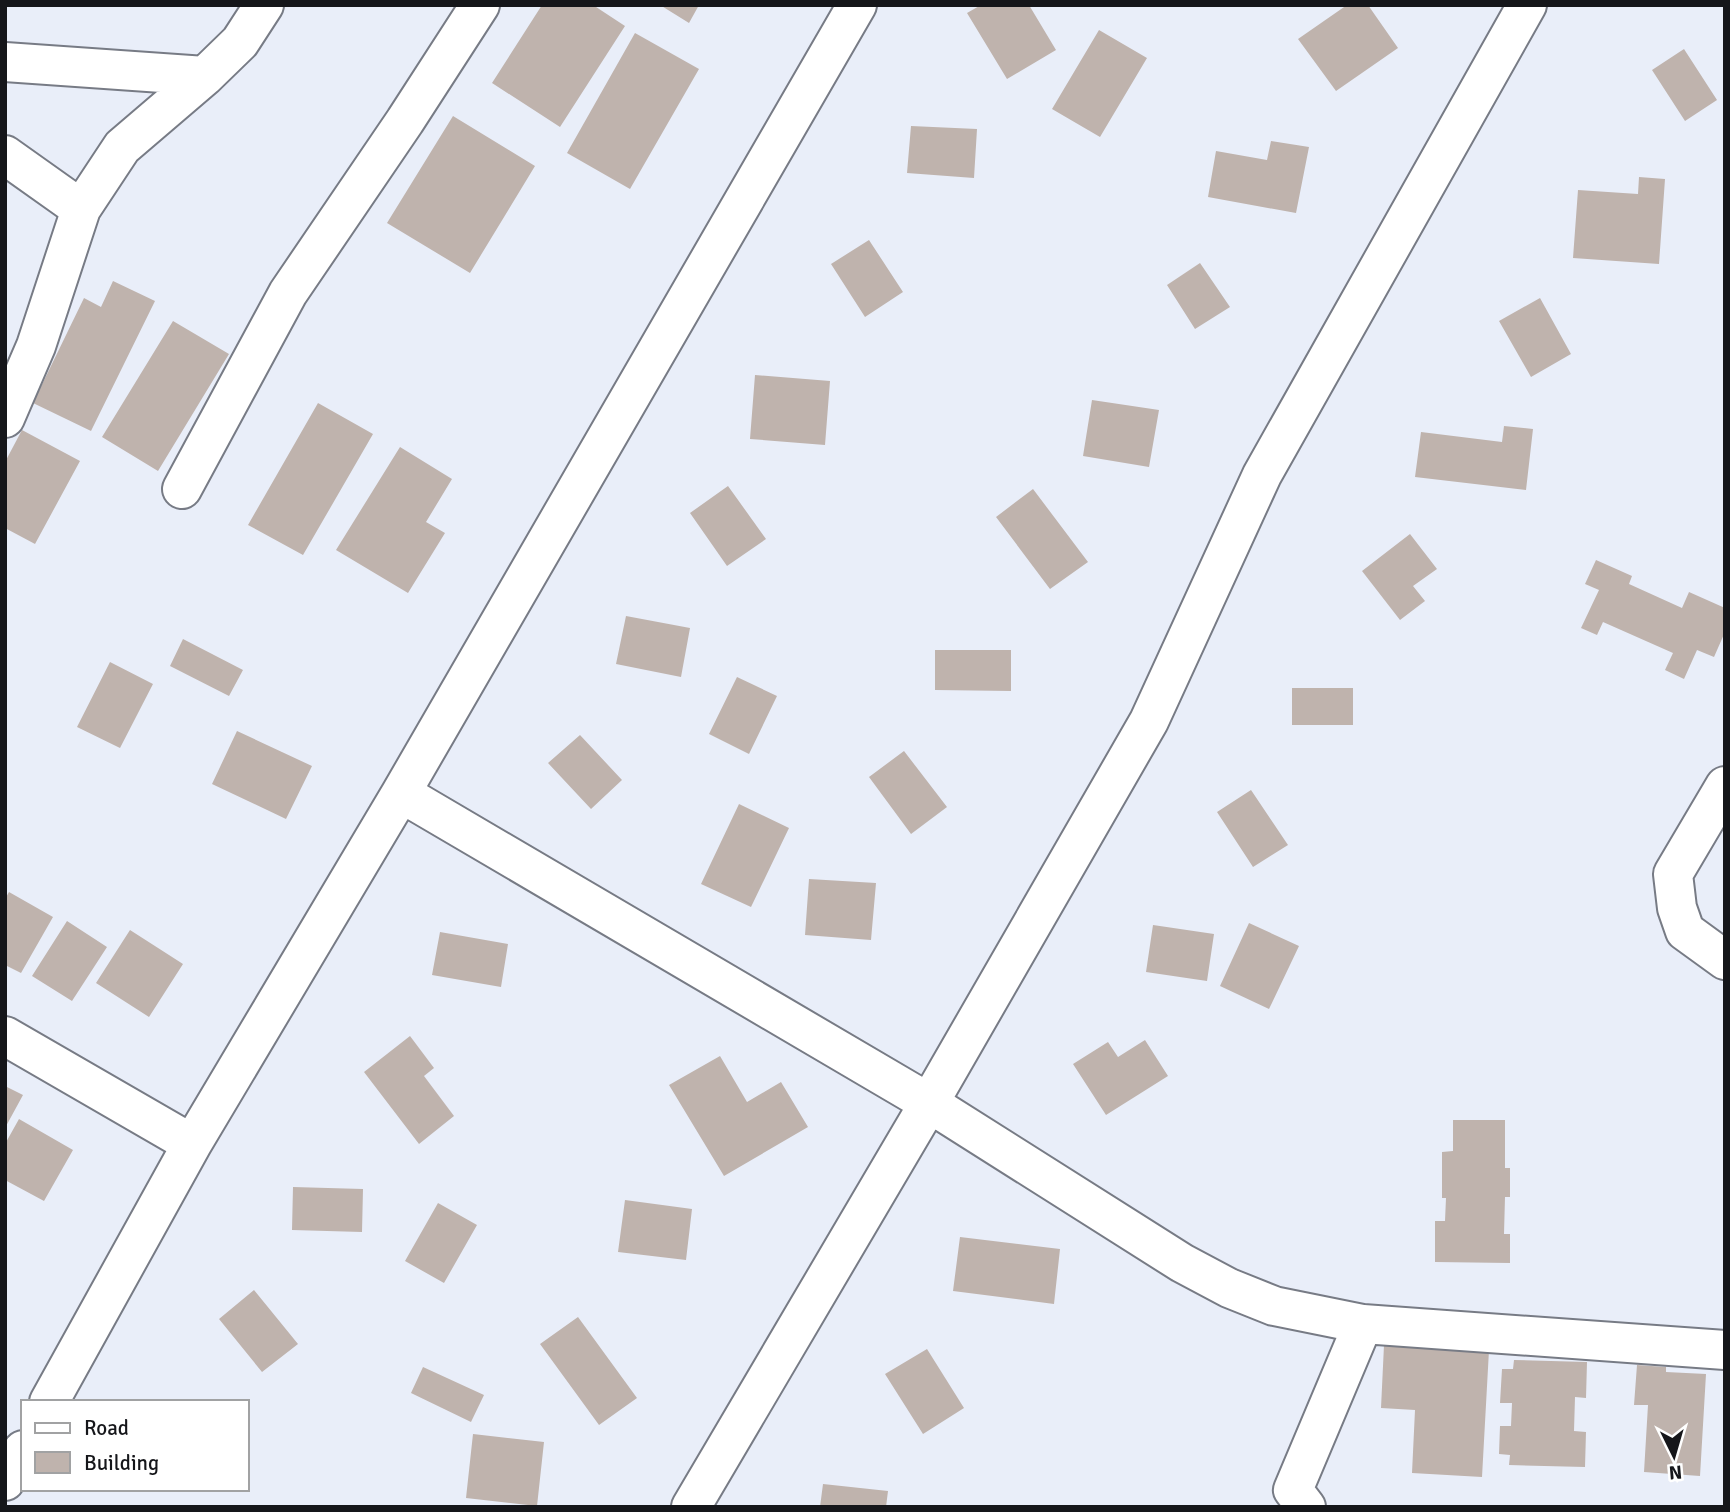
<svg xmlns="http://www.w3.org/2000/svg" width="1730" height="1512" viewBox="0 0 1730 1512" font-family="Signika,sans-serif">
	<rect width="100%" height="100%" fill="#e9eef9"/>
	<!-- building -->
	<path fill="#bfb3ad" d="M542,5h51l32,21 -65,101 -68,-44z
		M660,5h39l-10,18z
		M981,5h48l27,45 -49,29 -40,-66z
		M1347,5h21l30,43 -62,43 -38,-52z
		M1099,30l48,28 -47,79 -48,-28z
		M635,33l64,36 -69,120 -63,-36z
		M1684,49l33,51 -32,21 -33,-51z
		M453,116l82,50 -65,107 -83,-50z
		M911,126l66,3 -3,49 -67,-5z
		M1271,141l38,6 -13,66 -88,-16 8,-46 51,9z
		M1639,177l26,2 -6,85 -86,-6 5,-68 60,4z
		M869,240l34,52 -38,25 -34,-53z
		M1200,263l30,44 -35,22 -28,-44z
		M113,281l42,20 -64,130 -58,-28 51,-105 17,9z
		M1540,298l31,56 -40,23 -32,-56z
		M173,321l56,33 -71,117 -56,-34z
		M755,375l75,6 -5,64 -75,-6z
		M1092,400l67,10 -10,57 -66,-11z
		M318,403l55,31 -70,121 -55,-30z
		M1504,426l29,3 -7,61 -111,-13 6,-45 81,10z
		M22,430l58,31 -45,83 -30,-16v-66z
		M400,447l52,32 -26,43 19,11 -37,60 -72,-43z
		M728,486l38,53 -39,27 -37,-53z
		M1033,489l55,73 -38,27 -54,-72z
		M1410,534l27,35 -24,17 12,15 -25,19 -38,-49z
		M1596,560l36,16 -3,8 53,24 7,-16 36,16v24l-11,25 -17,-7 -13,29 -19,-9 8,-17 -70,-31 -6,13 -16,-7 18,-38 -14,-6z
		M626,616l64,12 -9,49 -65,-13z
		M183,639l60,31 -14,26 -59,-30z
		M935,650h76v41l-76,-1z
		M110,662l43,22 -33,64 -43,-21z
		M737,677l40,19 -28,58 -40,-20z
		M1292,688h61v37h-61z
		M237,731l75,35 -26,53 -74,-35z
		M580,735l42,45 -31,29 -43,-46z
		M904,751l43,56 -36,27 -42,-57z
		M1251,790l37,55 -35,22 -36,-55z
		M739,804l50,24 -38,79 -50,-23z
		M809,879l67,4 -5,57 -66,-5z
		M9,892l44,25 -32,56 -16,-8v-66z
		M67,921l40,26 -35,54 -40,-25z
		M1249,923l50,23 -30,63 -49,-23z
		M1153,925l61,9 -7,47 -61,-9z
		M130,930l53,34 -34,53 -53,-34z
		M440,932l68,12 -7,43 -69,-12z
		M410,1036l24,32 -10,8 30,40 -35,28 -55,-72z
		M1145,1040l23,36 -62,39 -33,-51 35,-22 10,15z
		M720,1056l27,46 34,-20 27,45 -84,49 -55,-91z
		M5,1086l18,9 -18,33z
		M19,1119l54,31 -29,51 -39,-21v-36z
		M1453,1120h52v48h5v29h-5l-1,37h6v29l-75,-1v-41h10l1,-23h-4v-46l11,-1z
		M293,1187l70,2 -1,43 -70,-2z
		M625,1200l67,9 -6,51 -68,-8z
		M438,1203l39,22 -33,58 -39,-22z
		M960,1237l100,12 -6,55 -101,-13z
		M254,1290l44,54 -36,28 -43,-53z
		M578,1317l59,81 -38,27 -59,-81z
		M1384,1345l105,5 -7,127 -70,-4 3,-63 -34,-2z
		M927,1349l37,59 -41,26 -38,-60z
		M1514,1360l73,2 -1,36 -11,-1 -1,34 12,1 -1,35 -76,-2 1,-10 -11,-1 1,-28h11l1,-23h-12l2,-34h11z
		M1637,1365l29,2v5l40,2 -6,102 -56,-4 4,-67h-14z
		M423,1367l61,28 -13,27 -60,-29z
		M473,1434l71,8 -7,64 -71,-8z
		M823,1484l65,7 -2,16h-66z"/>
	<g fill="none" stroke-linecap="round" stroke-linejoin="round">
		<!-- minor casing -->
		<g stroke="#777b85" stroke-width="42">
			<path id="minor" d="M5,62l200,14
				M5,155l76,54
				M5,418l31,-72 45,-137 41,-62 83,-71 35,-34 24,-37
				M182,489l106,-196 117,-172 75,-116
				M1725,786l-52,88 4,34 8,23 40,29
				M401,793l528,310 253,160 47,25 45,18 89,18 362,26
				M5,1036l187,108
				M49,1402l143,-258 209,-351 456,-788
				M5,1481l18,-31
				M691,1507l238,-404 220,-382 113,-246 265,-470
				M1306,1507l-13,-17 70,-166"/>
		</g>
		<!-- minor -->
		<use href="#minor" stroke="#fff" stroke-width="38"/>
	</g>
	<!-- border -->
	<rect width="1730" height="1512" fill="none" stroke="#15161a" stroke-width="14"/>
	<!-- legend -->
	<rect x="21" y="1400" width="228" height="91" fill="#ffffff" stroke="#a1a2a3" stroke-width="2"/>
	<rect x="35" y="1423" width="35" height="10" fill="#ffffff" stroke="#a1a2a3" stroke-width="2"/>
	<text x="84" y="1435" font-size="21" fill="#15161a">Road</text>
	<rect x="35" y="1452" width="35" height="21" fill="#bfb3ad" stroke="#a1a2a3" stroke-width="2"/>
	<text x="84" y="1470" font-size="21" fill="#15161a">Building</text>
	<!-- north arrow -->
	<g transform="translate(1674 1456) rotate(175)" stroke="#ffffff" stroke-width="5" paint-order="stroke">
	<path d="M0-5L12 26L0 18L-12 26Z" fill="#15161a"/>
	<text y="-10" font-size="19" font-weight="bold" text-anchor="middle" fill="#15161a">N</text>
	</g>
</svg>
